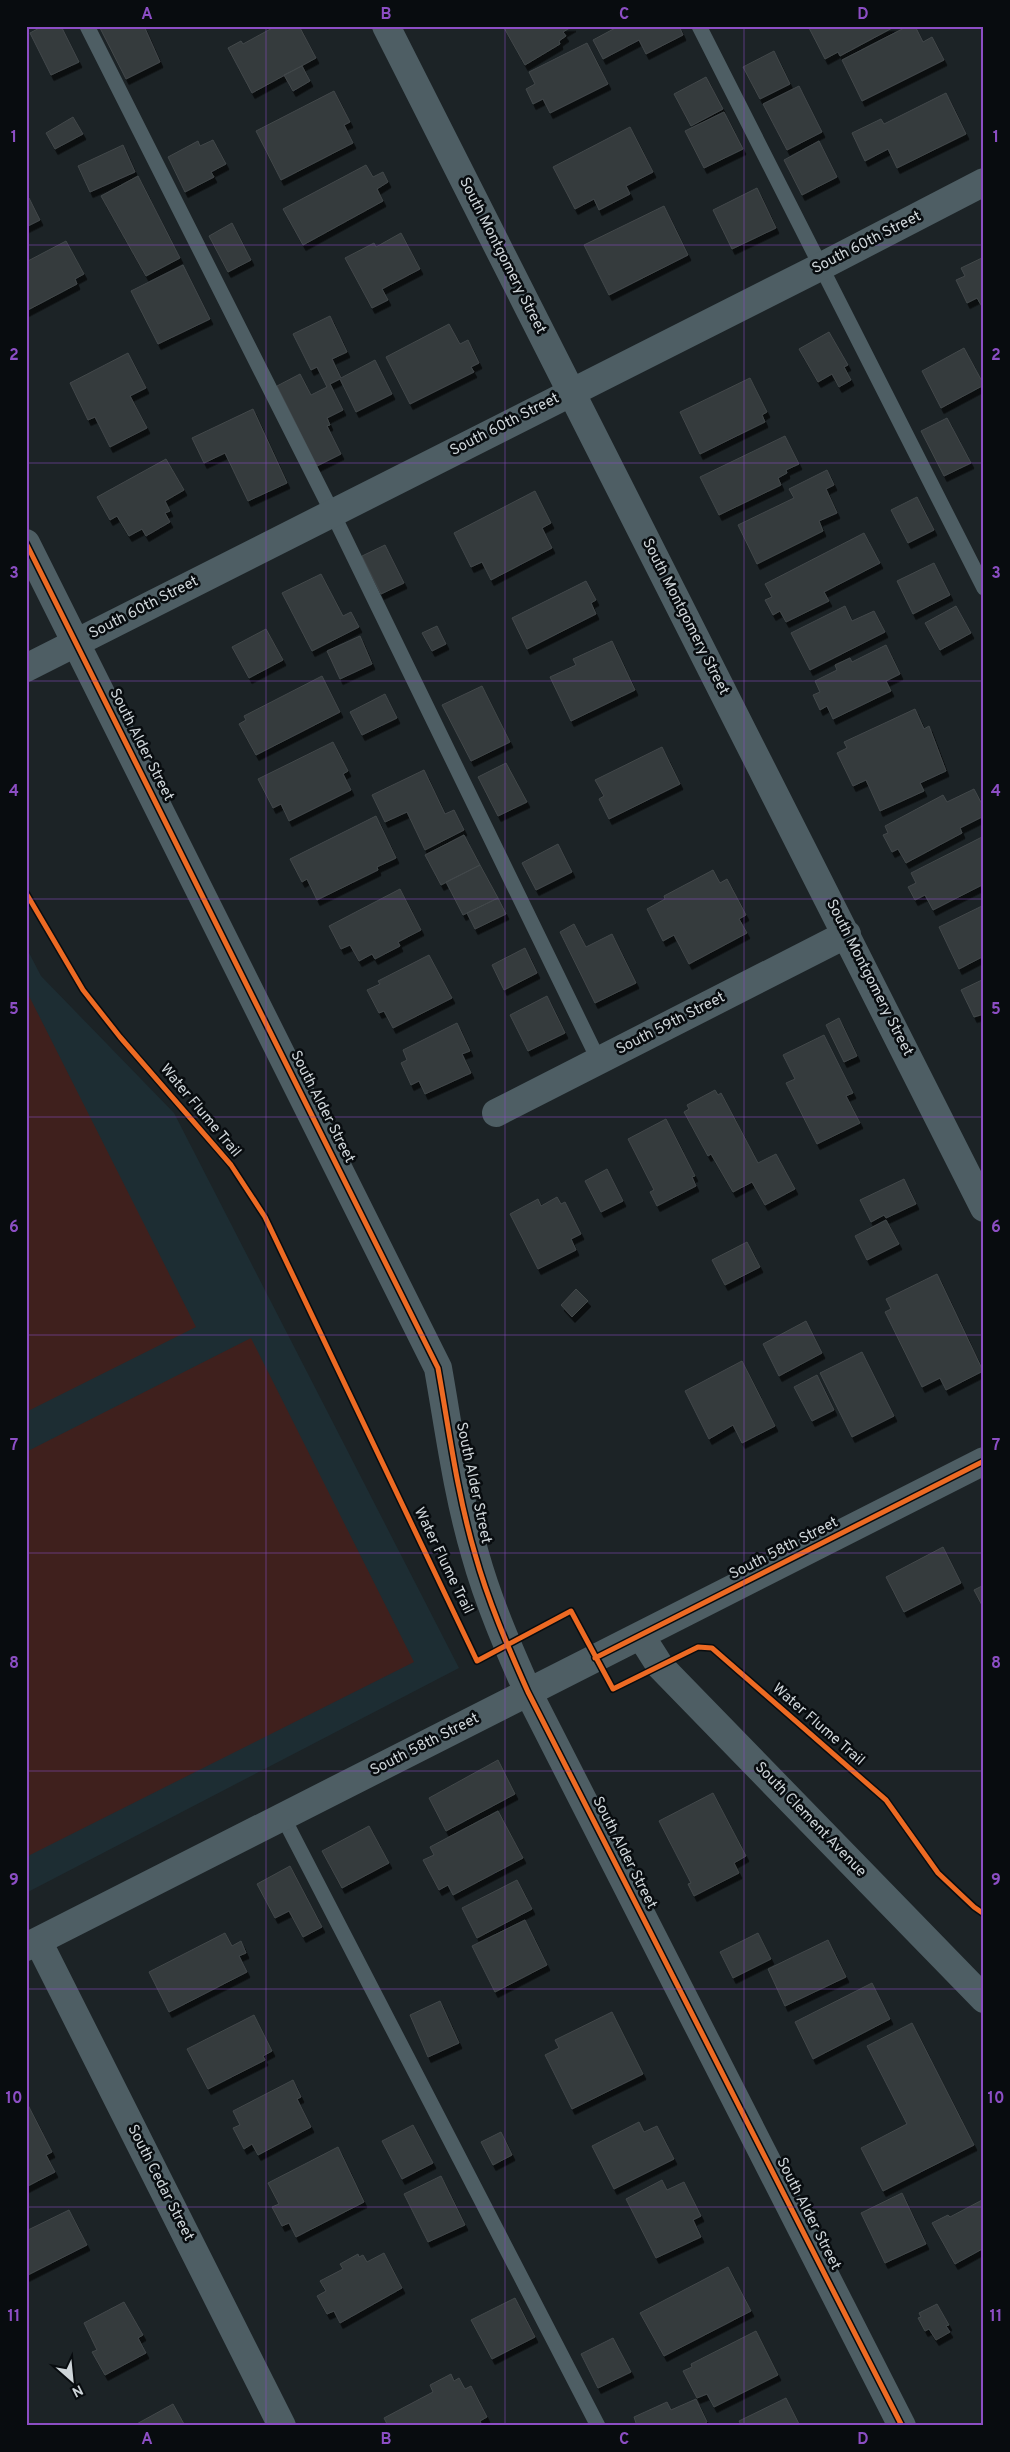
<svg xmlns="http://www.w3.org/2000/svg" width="1010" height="2452" viewBox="0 0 1010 2452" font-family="Overpass,sans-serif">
	<defs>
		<filter id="shadow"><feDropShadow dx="3" dy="5.5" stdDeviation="0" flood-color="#0009"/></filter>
	</defs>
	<rect width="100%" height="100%" fill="#1c2326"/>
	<!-- built -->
	<path fill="#1d2d33" d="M26,947l15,29 133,137 285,555 -433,225z"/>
	<!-- green -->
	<path fill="#3f201d" d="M26,990l170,337 -170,85z
		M251,1338l163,324 -388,195v-405z"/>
	<!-- building -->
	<path fill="#353a3d" stroke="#42484a" filter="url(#shadow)" d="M43,26h18l18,36 -28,13 -21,-42z
		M99,26h45l16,36 -34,17z
		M276,26h23l17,32 -64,35 -24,-45 13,-7 2,3z
		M503,26h70l-10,6 3,4 -7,5 1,3 -35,21z
		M619,26h60l4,9 -37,19 -7,-14 -36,19 -10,-19z
		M808,26h88l-56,30 -2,-4 -13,7z
		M908,26h7l8,16 9,-5 12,23 -82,41 -20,-41z
		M587,43l21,41 -58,29 -7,-14 -10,5 -7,-15 9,-5 -6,-12z
		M774,51l16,33 -30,15 -17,-32z
		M302,66l8,15 -17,10 -9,-16z
		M706,77l17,32 -32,17 -17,-32z
		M799,86l23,46 -35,18 -24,-46z
		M334,91l16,31 -6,3 9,18 -72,37 -25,-49z
		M946,93l20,41 -69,34 -9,-19 -23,12 -13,-28 29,-14 3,5z
		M724,112l19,37 -39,19 -19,-37z
		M73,117l10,17 -28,15 -9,-16z
		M630,127l23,45 -27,14 4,8 -31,16 -5,-11 -19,10 -22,-42z
		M213,140l13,24 -15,8 3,5 -29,15 -17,-35 30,-16 2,5z
		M819,141l18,36 -35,18 -18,-35z
		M123,145l12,27 -45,20 -12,-26z
		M366,165l7,12 10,-5 5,10 -11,7 6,12 -80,44 -20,-36z
		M138,176l42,82 -34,18 -45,-80z
		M757,188l19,40 -44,21 -19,-39z
		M29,198l11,22 -14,7v-27z
		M664,206l24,49 -79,40 -25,-50z
		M232,223l19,37 -23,12 -19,-36z
		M401,233l19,36 -38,20 6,11 -16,8 -27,-50 29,-15 2,4z
		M66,241l18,33 -9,5 2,5 -51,27v-49z
		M984,257v53l-7,-12 -10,5 -11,-23 9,-4 -4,-8z
		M183,265l27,54 -52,25 -27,-53z
		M330,316l17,36 -15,7 9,19 34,-18 17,34 -36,18 -16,-33 -10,5 13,26 -16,8 3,7 -3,1 14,28 -24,12 -40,-80 23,-12 11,21 16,-8 -10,-20 -6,3 -18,-36z
		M449,324l11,20 8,-4 11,23 -8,4 3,5 -64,32 -24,-47z
		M829,332l19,33 -4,2 7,13 -12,7 -7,-13 -14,8 -19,-33z
		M964,348l20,37 -43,23 -19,-37z
		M128,353l18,35 -16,8 17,32 -37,19 -15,-30 -7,3 -18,-37z
		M750,378l17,34 -5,3 3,7 -65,32 -20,-42z
		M253,409l34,74 -39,18 -23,-48 -21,10 -12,-25z
		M947,418l24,45 -27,13 -23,-45z
		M785,436l14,28 -13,6 1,3 -9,5 3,7 -62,30 -19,-38z
		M166,459l18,31 -19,11 5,10 -5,2 5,9 -24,14 -4,-7 -13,7 -12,-20 -7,4 -13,-23z
		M827,470l7,15 -8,4 11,24 -18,8 4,10 -66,33 -19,-39 56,-27 -5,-9z
		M535,491l16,32 -9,5 10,20 -61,32 -9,-18 -11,5 -17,-34z
		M917,497l17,33 -26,13 -17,-33z
		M864,533l16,30 -56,29 5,9 -43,21 -6,-11 -7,4 -8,-15 7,-3 -7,-13z
		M385,545l19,38 -23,11 -19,-38z
		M934,563l16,32 -37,19 -16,-33z
		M321,574l22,42 8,-4 8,15 -47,24 -30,-58z
		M586,581l10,19 -5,3 5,11 -69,35 -15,-31z
		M845,606l7,15 22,-10 11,21 -75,38 -19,-37z
		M956,606l15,27 -31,17 -15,-27z
		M437,626l9,18 -14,7 -10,-18z
		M266,629l17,31 -34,18 -17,-31z
		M360,636l12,28 -32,15 -13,-28z
		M612,641l23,49 -64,31 -21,-44 26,-12 -3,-6z
		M886,645l14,29 -14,7 5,10 -58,28 -6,-13 -7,4 -7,-15 7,-3 -5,-11 22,-11 -2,-5 15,-7 2,4z
		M322,676l18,36 -84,43 -17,-31 7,-4 -2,-4z
		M482,686l28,56 -39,19 -29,-56z
		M385,694l12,24 -35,17 -12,-23z
		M915,709l9,20 5,-3 17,45 -26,12 4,8 -44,20 -14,-31 -13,6 -16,-33 10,-5 -3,-6z
		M333,742l15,29 -5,3 8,16 -62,31 -8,-17 -8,4 -15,-29z
		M662,747l18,37 -71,35 -10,-20 5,-3 -9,-16z
		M506,763l21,39 -29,14 -20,-39z
		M424,770l21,44 9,-4 10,20 -39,20 -18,-38 -22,10 -13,-27z
		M974,789l10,19v8l-24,12 2,5 -56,30 -8,-14 -6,3 -9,-17 5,-2 -3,-7 58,-31 4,7z
		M376,816l20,42 -19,9 1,3 -61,30 -10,-21 -5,3 -12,-23z
		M464,835l16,30 -39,20 -16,-30z
		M984,836v48l-51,26 -8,-15 -10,5 -7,-13 8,-4 -5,-10z
		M558,844l14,28 -36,18 -14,-27z
		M480,865l18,33 -35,17 -17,-33z
		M713,870l7,13 7,-4 19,36 -7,4 8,14 -58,31 -15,-29 -11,6 -16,-32 18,-10 -1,-3z
		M400,889l21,41 -23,12 2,4 -25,13 -3,-5 -13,7 -9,-16 -9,4 -12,-23z
		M498,898l8,16 -31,15 -8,-16z
		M984,905v51l-25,13 -20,-42z
		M574,924l12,23 26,-13 24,49 -41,20 -35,-71z
		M525,948l12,25 -33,17 -12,-25z
		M429,955l23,43 -59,30 -9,-17 -5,2 -12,-23 13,-6 -2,-3z
		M984,979v35l-10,3 -13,-27z
		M547,996l18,37 -37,18 -18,-36z
		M839,1018l18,38 -13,6 -18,-37z
		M457,1023l13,28 -8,3 9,19 -46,21 -6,-13 -8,4 -10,-22 6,-3 -4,-10z
		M824,1035l29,58 -7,3 14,27 -43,21 -31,-61 9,-4 -12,-24z
		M715,1090l3,5 3,-2 37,70 18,-9 19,35 -30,16 -13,-23 -19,10 -22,-38 -3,2 -24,-44 5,-3 -2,-4z
		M666,1119l29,57 -3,1 4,9 -39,20 -7,-14 4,-2 -26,-51z
		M607,1169l16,32 -22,11 -16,-31z
		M904,1179l12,25 -30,14 -2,-3 -13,7 -11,-22z
		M557,1197l4,7 4,-2 16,32 -10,5 5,11 -38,19 -28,-55 28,-15 3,7z
		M886,1220l13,24 -32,16 -12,-24z
		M747,1242l13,25 -35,18 -13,-25z
		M937,1274l46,97 -37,19 -6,-12 -18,9 -37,-75 6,-3 -5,-10z
		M576,1289l12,12 -16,16 -11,-12z
		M806,1321l16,32 -43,23 -16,-32z
		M862,1352l32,64 -42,21 -32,-64z
		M742,1361l33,65 -33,17 -9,-18 -24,14 -24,-48z
		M817,1375l17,35 -22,11 -18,-34z
		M943,1547l18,36 -57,29 -18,-35z
		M984,1585v24l-10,-19z
		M498,1760l17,34 -69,37 -17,-33z
		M713,1793l33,63 -12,7 5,10 -45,23 -6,-12 3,-1 -32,-62z
		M498,1811l25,47 -70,37 -5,-10 -9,5 -16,-30 11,-5 -4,-8z
		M369,1826l20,37 -47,25 -20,-37z
		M290,1866l32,61 -19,10 -14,-26 -14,7 -18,-34z
		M517,1880l15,29 -55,29 -15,-30z
		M525,1920l22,45 -52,27 -23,-46z
		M225,1933l7,13 9,-5 5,12 -7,3 8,16 -78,40 -20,-40z
		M758,1933l13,26 -38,19 -13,-26z
		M828,1940l18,37 -61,29 -17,-37z
		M872,1983l18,36 -77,40 -18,-37z
		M440,2001l19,42 -31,14 -18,-42z
		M612,2012l31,62 -71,35 -27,-54 14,-7 -4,-8z
		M254,2015l18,36 -9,5 2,4 -57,29 -21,-40z
		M912,2023l62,122 -91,46 -22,-43 46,-24 -40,-78z
		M293,2080l8,17 -4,2 14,28 -53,28 -6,-11 -8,5 -11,-21 7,-3 -7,-14z
		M28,2105l24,47 -6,3 9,17 -29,15z
		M639,2122l5,10 13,-6 17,33 -60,30 -22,-43z
		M413,2125l20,38 -31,16 -20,-38z
		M501,2132l11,23 -19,10 -12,-23z
		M338,2147l26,55 -68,35 -7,-14 -7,3 -10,-19 7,-3 -11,-21z
		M441,2176l24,49 -37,17 -24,-48z
		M662,2180l5,10 17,-8 17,34 -8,4 8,17 -45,21 -30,-59z
		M902,2193l24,51 -41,19 -24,-50z
		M984,2199v49l-29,16 -23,-41 16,-8 2,2z
		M69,2210l18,35 -61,31v-45z
		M384,2253l18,35 -62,35 -6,-12 -7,3 -10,-18 9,-5 -6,-10 23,-12 -3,-5 18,-10 1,3 4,-2 4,7z
		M728,2267l23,44 -87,45 -24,-43z
		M515,2298l20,39 -43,22 -21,-39z
		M124,2302l19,33 -5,3 8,15 -41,22 -13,-23 5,-2 -13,-27z
		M937,2304l12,21 -3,1 4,6 -14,8 -7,-11 -4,2 -7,-13 3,-1 -2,-4z
		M756,2331l22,44 -64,32 -7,-13 -10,4 -14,-27 9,-4 -1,-3z
		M613,2338l18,34 -33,16 -17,-34z
		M451,2374l3,7 5,-3 6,11 6,-3 16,31 -7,4 2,5h-94l-4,-8 49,-26 -3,-7z
		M786,2398l14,28h-61l2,-1 -2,-4z
		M696,2399l11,23 -7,4h-63l-3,-9 33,-15 4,8z
		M173,2404l11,20 -51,2z"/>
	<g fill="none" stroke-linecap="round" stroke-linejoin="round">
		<!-- service -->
		<path stroke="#4e5e64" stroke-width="15" d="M87,26l245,486 267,549
			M699,26l285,562
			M283,1817l315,609"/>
		<!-- minor -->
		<path stroke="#4e5e64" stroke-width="28" d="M386,26l598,1182
			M26,543l412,825c11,62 19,125 37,186 13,47 33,93 53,138l374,734
			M26,668l796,-402 162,-84
			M496,1113l351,-179
			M641,1636l19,30 324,333
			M38,1941l244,485
			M26,1947l958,-486"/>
		<!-- cycleway casing -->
		<g stroke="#080c0f" stroke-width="8">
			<path id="cycleway" d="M26,543l412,825c11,62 19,125 37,186 13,47 33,93 53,138l374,734
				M26,893l57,97 37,47 111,128 34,52 212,444 94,-50 42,78 85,-42 14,1 174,152 52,73 36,34 10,7
				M595,1658l389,-197"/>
		</g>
		<!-- cycleway -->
		<use href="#cycleway" stroke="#ed6a23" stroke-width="5"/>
	</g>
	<!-- grid -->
	<path fill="none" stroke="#8c4ec4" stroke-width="1" stroke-opacity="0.55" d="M266,26v2400M505,26v2400M744,26v2400M26,245h958M26,463h958M26,681h958M26,899h958M26,1117h958M26,1335h958M26,1553h958M26,1771h958M26,1989h958M26,2207h958"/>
	<g text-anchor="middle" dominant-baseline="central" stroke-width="5" stroke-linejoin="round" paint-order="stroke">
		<!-- street labels -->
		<g font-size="15" fill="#ced5d9" stroke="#080c0f">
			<text transform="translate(867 243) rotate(-27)">South 60th Street</text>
			<text transform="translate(502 256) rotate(63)">South Montgomery Street</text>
			<text transform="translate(505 425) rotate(-27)">South 60th Street</text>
			<text transform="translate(144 608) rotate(-27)">South 60th Street</text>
			<text transform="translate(685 617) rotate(63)">South Montgomery Street</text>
			<text transform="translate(141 745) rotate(63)">South Alder Street</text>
			<text transform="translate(869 978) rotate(63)">South Montgomery Street</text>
			<text transform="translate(671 1024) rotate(-27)">South 59th Street</text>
			<text transform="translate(322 1107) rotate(63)">South Alder Street</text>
			<text transform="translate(200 1111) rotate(50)">Water Flume Trail</text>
			<text transform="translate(473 1483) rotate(78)">South Alder Street</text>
			<text transform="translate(784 1549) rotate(-27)">South 58th Street</text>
			<text transform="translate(443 1561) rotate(64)">Water Flume Trail</text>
			<text transform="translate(818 1725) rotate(41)">Water Flume Trail</text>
			<text transform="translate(425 1745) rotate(-27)">South 58th Street</text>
			<text transform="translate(810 1820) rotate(46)">South Clement Avenue</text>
			<text transform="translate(624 1853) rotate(63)">South Alder Street</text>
			<text transform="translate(160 2183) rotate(63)">South Cedar Street</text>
			<text transform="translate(808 2214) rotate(63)">South Alder Street</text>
		</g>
	</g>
	<!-- border -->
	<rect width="1010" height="2452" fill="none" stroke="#080c0f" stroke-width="55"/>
	<!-- north arrow -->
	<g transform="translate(72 2380) rotate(153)" stroke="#080c0f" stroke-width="4" paint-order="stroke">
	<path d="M0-4L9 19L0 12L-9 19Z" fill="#ced5d9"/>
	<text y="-8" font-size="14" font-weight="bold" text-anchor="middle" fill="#ced5d9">N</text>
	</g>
	<rect x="28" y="28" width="954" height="2396" fill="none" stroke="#8c4ec4" stroke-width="2"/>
	<g font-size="16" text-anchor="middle" font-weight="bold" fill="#8c4ec4">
		<text x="147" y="19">A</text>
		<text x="386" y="19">B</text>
		<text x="624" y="19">C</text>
		<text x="863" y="19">D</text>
		<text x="14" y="142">1</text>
		<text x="996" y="142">1</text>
		<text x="14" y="360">2</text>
		<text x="996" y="360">2</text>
		<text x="14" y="578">3</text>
		<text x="996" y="578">3</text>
		<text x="14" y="796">4</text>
		<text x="996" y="796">4</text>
		<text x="14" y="1014">5</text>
		<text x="996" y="1014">5</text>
		<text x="14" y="1232">6</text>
		<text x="996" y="1232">6</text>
		<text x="14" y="1450">7</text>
		<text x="996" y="1450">7</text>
		<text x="14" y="1668">8</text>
		<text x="996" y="1668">8</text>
		<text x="14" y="1885">9</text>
		<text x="996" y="1885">9</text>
		<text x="14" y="2103">10</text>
		<text x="996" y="2103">10</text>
		<text x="14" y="2321">11</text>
		<text x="996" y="2321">11</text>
		<text x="147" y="2444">A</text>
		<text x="386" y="2444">B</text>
		<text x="624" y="2444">C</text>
		<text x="863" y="2444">D</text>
	</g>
</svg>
